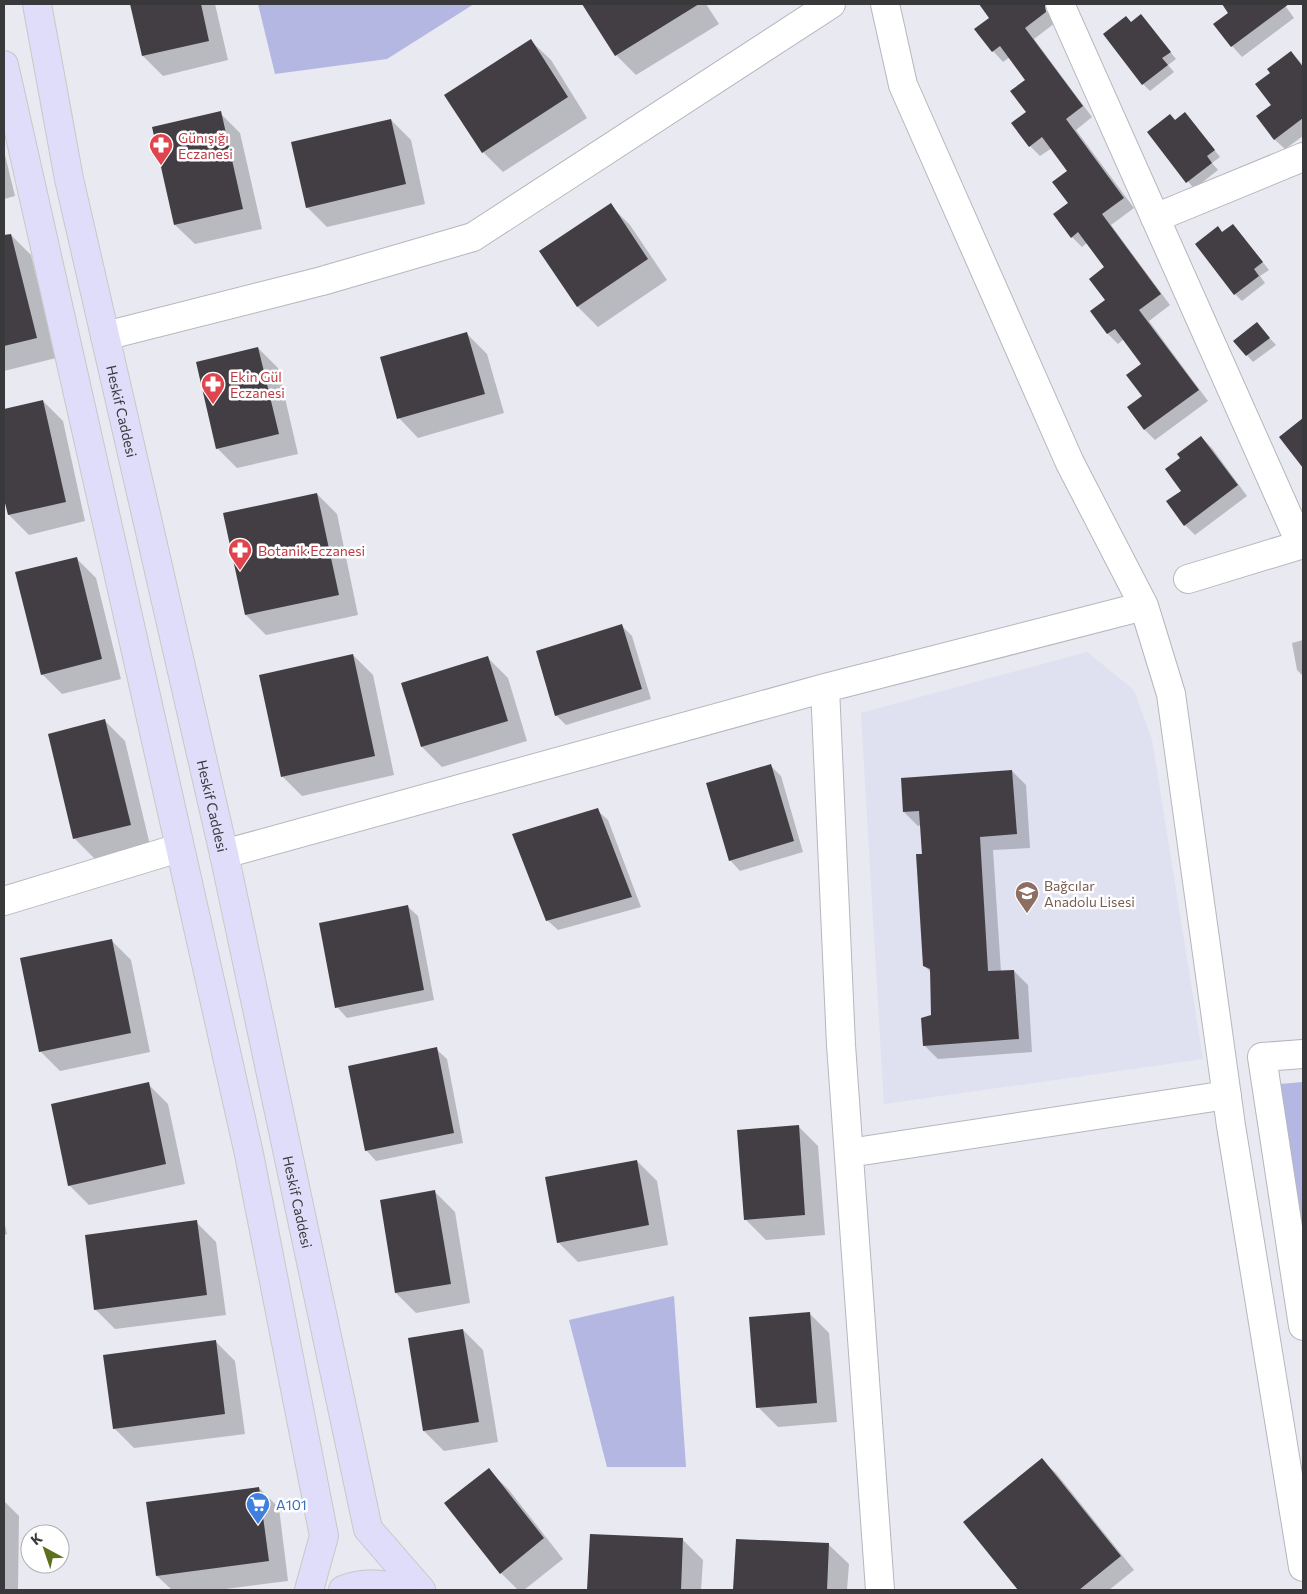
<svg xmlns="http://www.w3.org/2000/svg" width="1307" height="1594" viewBox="0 0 1307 1594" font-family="Commissioner,sans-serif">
	<rect width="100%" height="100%" fill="#e8e9f1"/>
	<!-- built -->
	<path fill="#dfe0f0" d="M1087,652l47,38 18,50 51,319 -319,45 -23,-391z"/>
	<!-- green -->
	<path fill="#b4b7e2" d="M258,4h216l-87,55 -112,15z
		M1303,1082v166l-24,-164z
		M674,1296l12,171h-79l-38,-147z"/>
	<!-- shadow -->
	<path fill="#0003" d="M131,4h84l13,56 -65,16 -20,-20z
		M584,4h122l13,20 -83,51 -20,-20z
		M980,4h61l14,19 -21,16 58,78 -16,13 58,78 -23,17 59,80 -21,16 59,80 -53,39 -10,-10 -16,-23 14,-11v-32l-19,-25 -6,5 -10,-10 -17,-23 15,-11 -1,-32 -18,-25 -5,4 -10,-10 -3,-66 -17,-23 -12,8 -10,-10 -3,-66 -17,-23 -7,5 -10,-11 -2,-33z
		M1223,4h61l10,14 -52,39 -10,-11 -2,-33z
		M1141,16l35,43 -8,6 6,7 -24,19 -7,-7 -11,-61z
		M531,41l20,19 36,58 -84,54 -20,-20 -37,-57z
		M1291,52l12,13v71l-18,13 -11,-10 -2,-66z
		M220,113l20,20 22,96 -67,15 -20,-19z
		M1185,113l35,44 -8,6 6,7 -24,19 -45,-57 26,-11z
		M391,120l20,20 14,64 -98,23 -20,-20z
		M4,151l11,45 -11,3z
		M610,205l20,20 37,55 -69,47 -20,-20 -37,-55z
		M1233,225l36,45 -9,6 5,7 -23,18 -7,-7 -17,-66 5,5z
		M11,235l20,20 25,103 -52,13v-134z
		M1263,331l13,14 -23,17 -6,-7z
		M467,334l20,20 17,59 -86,25 -19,-20z
		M258,348l20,20 20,86 -61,14 -20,-20z
		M43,401l20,20 22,100 -56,14 -20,-20 -5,-22v-83z
		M1201,437l11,11 35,48 -52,39 -10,-10 -3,-66z
		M317,494l20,20 21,101 -92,20 -20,-20 -22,-101z
		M76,558l20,20 25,101 -59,15 -20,-20z
		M622,626l10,10 19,63 -85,26 -10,-10z
		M1303,640v36l-6,-6 -5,-27z
		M353,655l20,20 21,100 -92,21 -20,-20z
		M488,658l20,20 19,63 -85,26 -20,-20z
		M105,721l20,20 25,104 -55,14 -20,-20 -26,-104z
		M771,766l10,10 22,76 -63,19 -10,-11z
		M1012,771l14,14 4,63 -37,2 8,122 13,-1 14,14 4,67 -94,7 -14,-14 9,-29 -2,-43 -6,-7 -4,-141 -3,1 -14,-14z
		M597,810l11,10 33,87 -83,23 -11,-10z
		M407,906l11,10 16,84 -87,18 -10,-11z
		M111,940l20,20 19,92 -90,19 -20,-20z
		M436,1049l11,10 16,84 -87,18 -10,-11z
		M148,1084l20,20 17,80 -96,21 -20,-20z
		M798,1126l20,20 7,89 -59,5 -20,-20 -7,-89z
		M637,1161l20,20 11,64 -90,17 -20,-20z
		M435,1192l20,20 15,91 -54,10 -20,-20z
		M4,1221l3,13 -3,1z
		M196,1222l20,20 10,73 -111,14 -20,-20z
		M809,1313l20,20 8,89 -59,5 -20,-20z
		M463,1330l20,20 15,92 -54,9 -20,-20z
		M215,1341l20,20 10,73 -111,14 -20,-20z
		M1042,1460l14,13 78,97 -25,20h-90l-55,-68z
		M489,1470l20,20 54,69 -39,31h-6l-17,-17z
		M259,1488l20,20 9,73 -70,9h-46l-15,-14z
		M4,1501l15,15 -1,74h-14z
		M591,1536l92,4 20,20 -2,30h-112z
		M737,1540l92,5 20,19 -2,26h-112z"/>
	<!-- building -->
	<path fill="#433e44" d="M130,4h71l8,37 -67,15z
		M582,4h117l-84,52z
		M979,4h66l1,8 -21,16 58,78 -17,13 58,79 -22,16 59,80 -22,16 60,80 -55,40 -17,-23 15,-11 -16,-21 15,-11 -26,-35 -8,5 -17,-23 15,-11 -16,-21 15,-12 -26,-35 -7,6 -18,-24 15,-11 -16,-21 15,-11 -25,-34 -13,10 -18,-24 15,-11 -16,-21 15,-11 -25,-34 -8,6 -18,-23 15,-11z
		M1222,4h67l-58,43 -18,-23 15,-11z
		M1141,14l30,38 -9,6 6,7 -26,20 -39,-51 23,-18 5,6z
		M531,39l37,58 -86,56 -38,-58z
		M1291,51l12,16v51l-29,22 -18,-24 15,-11 -16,-21 15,-11 -3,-4z
		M221,111l22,98 -69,16 -22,-98z
		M1185,112l30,38 -8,6 5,7 -26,20 -39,-51 23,-18 5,6z
		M391,119l15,65 -100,24 -15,-66z
		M611,203l37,56 -71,48 -38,-56z
		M1233,224l30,38 -9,7 5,7 -25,19 -39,-51 23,-18 4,6z
		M11,234l26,104 -33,8v-111z
		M1257,322l13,16 -24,18 -13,-15z
		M467,332l18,62 -88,25 -17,-62z
		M258,347l21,87 -63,15 -20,-87z
		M43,400l23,102 -58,13 -4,-16v-90z
		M1303,418v50l-24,-31z
		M1201,436l37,49 -54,41 -18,-25 15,-10 -16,-22 15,-11 -3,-4z
		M317,493l22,102 -94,20 -22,-102z
		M77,557l25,102 -61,16 -26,-103z
		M622,624l20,65 -87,27 -19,-65z
		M353,654l22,102 -94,21 -22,-102z
		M488,656l20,65 -87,26 -20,-64z
		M105,719l26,106 -58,14 -25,-105z
		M771,764l23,77 -65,20 -23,-78z
		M1012,770l5,64 -37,3 8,134 26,-1 5,69 -96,7 -2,-28 10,-3 -1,-46 -7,-3 -7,-112h6l-3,-43 -16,1 -2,-34z
		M598,808l34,89 -86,24 -34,-87z
		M408,905l16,85 -89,18 -16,-85z
		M112,939l19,94 -92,19 -19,-94z
		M437,1047l17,86 -89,18 -17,-85z
		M149,1082l17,82 -98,22 -17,-82z
		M799,1125l6,90 -61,5 -7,-90z
		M637,1160l12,65 -92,18 -12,-66z
		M435,1190l16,94 -56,9 -15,-93z
		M197,1220l10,75 -113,15 -9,-75z
		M810,1312l7,91 -61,5 -7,-91z
		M463,1329l16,93 -56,9 -15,-93z
		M216,1340l9,74 -112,15 -10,-74z
		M1042,1458l79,98 -42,34h-61l-55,-68z
		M489,1468l55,70 -44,36 -56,-71z
		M259,1487l10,74 -113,15 -10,-74z
		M590,1534l93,4 -2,52h-94z
		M736,1539l93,4 -2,47h-94z"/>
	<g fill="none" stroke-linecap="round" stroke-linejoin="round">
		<!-- minor casing -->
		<g stroke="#b6b6be" stroke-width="30">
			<path id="minor" d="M885,4l18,81 167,378 74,143 27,88 60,432 72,441
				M1060,4l241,541
				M1155,218l148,-61
				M105,336l217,-55 151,-44 358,-233
				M1188,579l115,-35
				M825,688l16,357 39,545
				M224,854l601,-166 319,-82
				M4,901l175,-53
				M1303,1054l-41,3 41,269
				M849,1153l378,-58"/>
		</g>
		<!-- major casing -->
		<g stroke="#c8c8c8" stroke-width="30">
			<g id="major">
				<path id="s1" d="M37,4l32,175 155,675 144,675 53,61"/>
				<path d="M4,65l245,1089 75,382 -15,54"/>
				<path d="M343,1590c22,-9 41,-6 63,0"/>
			</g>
		</g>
		<!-- minor -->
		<use href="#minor" stroke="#fff" stroke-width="28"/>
		<!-- major -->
		<use href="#major" stroke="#dfddfa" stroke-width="28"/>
	</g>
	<!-- icons -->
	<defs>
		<g id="pharmacy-pin" transform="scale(1.25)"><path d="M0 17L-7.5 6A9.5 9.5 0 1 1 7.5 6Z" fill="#e0444e" stroke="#fff"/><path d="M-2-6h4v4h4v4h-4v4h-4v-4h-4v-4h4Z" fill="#fff"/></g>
		<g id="school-pin" transform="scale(1.25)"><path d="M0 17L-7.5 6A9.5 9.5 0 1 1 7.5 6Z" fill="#8d6e63" stroke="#fff"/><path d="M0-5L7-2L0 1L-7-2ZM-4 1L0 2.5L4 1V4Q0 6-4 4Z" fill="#fff"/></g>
		<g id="supermarket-pin" transform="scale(1.25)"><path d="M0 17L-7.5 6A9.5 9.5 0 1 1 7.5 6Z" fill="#3f7fe0" stroke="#fff"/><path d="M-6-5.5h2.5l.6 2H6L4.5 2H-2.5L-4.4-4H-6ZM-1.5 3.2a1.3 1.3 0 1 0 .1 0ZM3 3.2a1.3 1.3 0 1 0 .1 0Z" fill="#fff"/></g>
	</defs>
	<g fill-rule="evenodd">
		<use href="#pharmacy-pin" x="161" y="145"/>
		<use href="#pharmacy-pin" x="213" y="384"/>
		<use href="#pharmacy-pin" x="240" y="550"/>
		<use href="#school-pin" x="1027" y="893"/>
		<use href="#supermarket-pin" x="258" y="1504"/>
	</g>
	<g text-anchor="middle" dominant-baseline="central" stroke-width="5" stroke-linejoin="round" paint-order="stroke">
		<!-- health labels -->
		<g font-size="14" fill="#be3a42" stroke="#fff" text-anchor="start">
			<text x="178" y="137">Günışığı<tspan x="178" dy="16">Eczanesi</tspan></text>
			<text x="230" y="376">Ekin Gül<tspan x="230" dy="16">Eczanesi</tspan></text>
			<text x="258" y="550">Botanik Eczanesi</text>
		</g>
		<!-- street labels -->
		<g font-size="14" fill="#39393c" stroke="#fff">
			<text stroke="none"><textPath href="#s1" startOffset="416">Heskif Caddesi</textPath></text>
			<text stroke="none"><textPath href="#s1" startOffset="821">Heskif Caddesi</textPath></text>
			<text stroke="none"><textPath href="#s1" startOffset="1226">Heskif Caddesi</textPath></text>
		</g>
		<!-- education labels -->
		<g font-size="14" fill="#785e54" stroke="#fff" text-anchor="start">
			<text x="1044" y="885">Bağcılar<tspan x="1044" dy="16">Anadolu Lisesi</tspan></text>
		</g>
		<!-- shop labels -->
		<g font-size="14" fill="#366cbe" stroke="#fff" text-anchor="start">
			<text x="276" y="1504">A101</text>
		</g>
	</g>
	<!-- border -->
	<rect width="1307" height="1594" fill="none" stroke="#39393c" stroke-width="10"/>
	<!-- north arrow -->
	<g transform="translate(45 1549) rotate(320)"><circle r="24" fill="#ffffff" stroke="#b0b0b1"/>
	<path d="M0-4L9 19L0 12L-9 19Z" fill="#5d701d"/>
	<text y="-8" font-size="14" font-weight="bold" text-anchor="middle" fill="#39393c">K</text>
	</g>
</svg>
